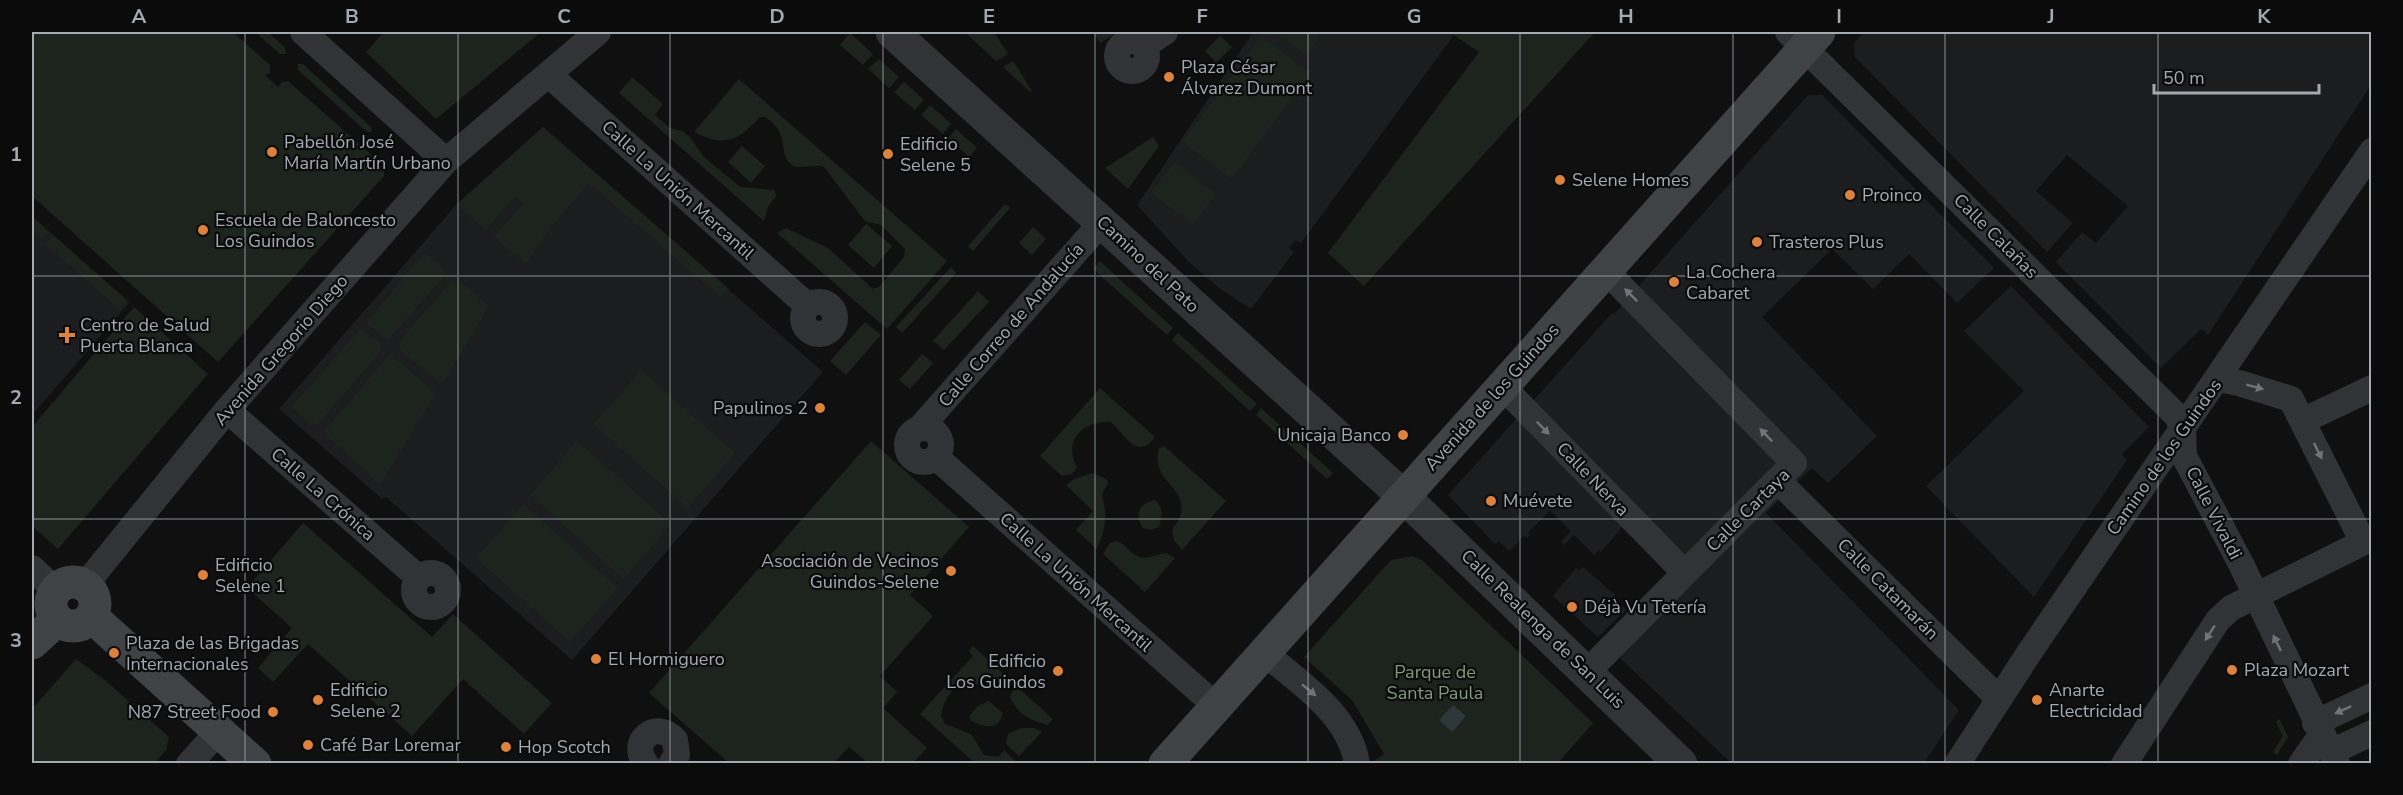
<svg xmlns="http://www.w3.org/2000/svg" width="2403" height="795" viewBox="0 0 2403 795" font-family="'Nunito Sans',sans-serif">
	<rect width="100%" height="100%" fill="#101011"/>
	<!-- built -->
	<path fill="#1c1d1e" d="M1253,32h196l5,3 -153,208 -6,-3 -6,8 5,4 -43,57 -32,-21 -32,-28 -50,-55z
		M1864,32h507v53l-163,250 -7,-6 -40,39 -105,-106 26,-30 14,11 32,-37 -61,-51 -31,36 37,32 -26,29 -192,-195 -1,-14z
		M1808,95h14l172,173 -37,35 -48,-49 -36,35 -41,-40 -70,68 115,119 -49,47 -16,-15 -46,45 193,197 -35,53h-193l-110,-104v-5l79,-78 -168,-174 80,-89 2,1z
		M543,127l280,245 -251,288 -186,-163 -4,2 -103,-90 177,-204z
		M32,216l97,87 -97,112z
		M2011,286l138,141 -27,27 5,6 -93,137 -108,-111 98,-95 -60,-60z
		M1519,416l105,109 -23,27 -2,-2 -5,5 -20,-20 -10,10 -3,-3 10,-11 -21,-21 -22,23 2,2 -3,3 -3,-2 -15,15 -10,-10 -4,3 -47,-49z
		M1583,567l32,28 -2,2 13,13 -28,27 -45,-41 23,-28 3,2z"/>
	<!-- green -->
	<path fill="#1d241d" d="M32,32h201l37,33v8l-5,2 13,12 4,-5 6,-1 96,85v10l-166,186 -186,-166z
		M255,32h13l17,16 1,6h-6z
		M384,32h157l-105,87 -70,-67z
		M970,32h24l14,22 -12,7 -29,-27z
		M1093,32h25l-18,11z
		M1274,32h49l-17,23z
		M1449,32h146l-231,254 -36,-33 151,-201z
		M850,33l23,21 -10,11 -23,-20z
		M1220,36l12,11 -16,16 -11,-12z
		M1261,36l49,37 -78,106 -50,-37z
		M879,59l20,18 -10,11 -21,-19z
		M1013,61l19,30 -2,1 -27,-25z
		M298,64h5l68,63 1,5h-5l-69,-62z
		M632,77l31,27 -8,11 15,13 12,3 8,6 14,20 36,30 35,3 1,6 -8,11 -4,14 -145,-128z
		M739,79l208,182 -60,68 -110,-96 9,-5 42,20 45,41 6,-2 25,-30 1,-8 -24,-24 -16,-4 -41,-54c-10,-3 -27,3 -32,-2 -15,-12 -1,-32 -27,-48h-5c-22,24 -35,31 -66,15z
		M904,82l20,18 -9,10 -21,-18z
		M930,105l21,19 -8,10 -22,-19z
		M543,127l186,162 -8,9 -132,-115 -38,44 -25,37 -32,-27 29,-34 -8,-6 -29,33 -30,-25z
		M956,129l21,19 -8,9 -21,-19z
		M1153,137l6,9 -31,43 -23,-21z
		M742,146l23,20 -14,17 -23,-21z
		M1174,162l42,32 -23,31 -42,-32z
		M1005,204l5,4 -37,43 -5,-5z
		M32,216l17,16 -7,9 -10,-10z
		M866,224l26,22 -18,22 -26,-23z
		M1033,227l13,12 -14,16 -13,-12z
		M53,235l74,65 -8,9 -74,-65z
		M424,253l20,16v8l-56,63 -22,-17z
		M1100,261l73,67 -6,7 -74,-66z
		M951,267l5,6 -54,60 -6,-6z
		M450,282h11l28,24 -44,74 -7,2 -37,-31 -3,-8z
		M978,291l11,11 -45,48 -11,-9z
		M134,307l74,67 -150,175 -26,-23v-99z
		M865,322l16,13 -35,40 -16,-14z
		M361,328l19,15 1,8 -63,73h-8l-19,-17z
		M1178,333l79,71 -7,7 -78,-71z
		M390,354l46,39 -56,92 -57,-53z
		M922,354l11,9 -23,26 -11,-9z
		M641,370l94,83 -47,55 -95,-84z
		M1100,388l55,49c-18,25 -31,-4 -44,-15 -27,-2 -49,19 -34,45l-5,7 -10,2 -22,-20z
		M1261,408l72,65 -6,6 -71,-64z
		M577,441l94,83 -47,55 -94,-84z
		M871,441l98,86 -59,68 23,21 -53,60 17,16 -14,16 44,40 -14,15h-45l-19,-16 -15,16h-105l-80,-70z
		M1164,446l62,55 -44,49 -8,-10 -2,-10c3,-5 8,-11 9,-17 5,-28 -31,-31 -22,-65z
		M1092,473l14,6 2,4 -6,11c5,25 5,30 -5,55l-21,-19 17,-19 -27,-26 8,-6z
		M1155,500c9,7 7,17 4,27l-8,3 -8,-2c-9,-12 -4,-26 12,-28z
		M523,504l95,84 -48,54 -94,-84z
		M303,523l129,114 21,-23 99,89 -28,31 -61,-55 -51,57 -104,-92 -35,38 -15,-14 34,-40 -45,-40z
		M1117,541c10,4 12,11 20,15 8,5 22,-3 30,-3l8,5 -30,34 -42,-38 7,-11z
		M1412,556l10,4 171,163 -35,40h-187l13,-9 -32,-54 -48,-43 87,-97z
		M973,646l35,32 -13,11 -7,1c-24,-17 -43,0 -47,26l4,8 26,10 13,21 14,2 6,-7 11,11 -2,2h-38l-55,-49 53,-58 -4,-5z
		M76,659l30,22 63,56 -3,13 -11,13h-123v-54z
		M1015,685l38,34 -5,6c-18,-5 -30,-10 -38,-28z
		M989,701l14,12c-4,18 -20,15 -33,7v-5l8,-9z
		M2279,719l9,18 -11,18 -4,-3 10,-16 -7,-14z
		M1021,728h13l8,4 -23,24 -13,-12 2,-10z"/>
	<!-- water -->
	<path fill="#2d383a" d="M1453,705l13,11 -14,16 -13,-12z"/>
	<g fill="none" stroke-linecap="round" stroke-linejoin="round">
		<!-- minor -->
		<path stroke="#323336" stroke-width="26" d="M303,32l143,129
			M1788,32l388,383 7,13 1,28 57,108 96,200
			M1117 56a15 15 0 1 1 30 0a15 15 0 1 1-30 0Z
			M1144,46l21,-14
			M549,75l259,231
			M803 318a16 16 0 1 1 32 0a16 16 0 1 1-32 0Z
			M2218,379l21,4 52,16 72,143
			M1502,386l183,187
			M227,410l192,168
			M2302,421l70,-33
			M907 445a17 17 0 1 1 34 0a17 17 0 1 1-34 0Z
			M919,429l184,-208
			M936,457l280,249
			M1777,480l222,219
			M32,568l23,22
			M414 590a17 17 0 1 1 34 0a17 17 0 1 1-34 0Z
			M85,585l142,-175 219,-249 152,-129
			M1263,652c36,30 87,63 94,112
			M1588,671l206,-208 -189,-193
			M2315,723l57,-27
			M2331,752l41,-19
			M189,764l30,-33
			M646,764c-18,-22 10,-46 29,-24l2,15 -6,9
			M1957,764l72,-111 343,-502
			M2124,764l94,-144 13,-12 141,-70
			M2301,764l21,-30"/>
		<!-- tertiary -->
		<path stroke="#323336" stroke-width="33" d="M892,32l511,464 278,268"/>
		<!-- secondary -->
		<path stroke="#404346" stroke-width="33" d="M51 604a22 22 0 1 1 44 0a22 22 0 1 1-44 0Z
			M91,616l164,148
			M32,643l25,-23
			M1165,764l654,-732"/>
	</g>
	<!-- one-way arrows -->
	<defs><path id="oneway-solid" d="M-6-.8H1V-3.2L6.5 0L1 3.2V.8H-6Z" transform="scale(1.5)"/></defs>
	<g fill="#70747a">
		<use href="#oneway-solid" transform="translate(1631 295) rotate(-135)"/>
		<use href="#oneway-solid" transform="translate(2255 387) rotate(15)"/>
		<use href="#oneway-solid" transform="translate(1543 428) rotate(46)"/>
		<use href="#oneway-solid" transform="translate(1766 435) rotate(-134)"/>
		<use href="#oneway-solid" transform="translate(2318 451) rotate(63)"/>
		<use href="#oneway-solid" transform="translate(2210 633) rotate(123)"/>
		<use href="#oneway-solid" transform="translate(2277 643) rotate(-116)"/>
		<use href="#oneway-solid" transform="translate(1309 690) rotate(39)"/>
		<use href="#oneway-solid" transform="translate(2343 710) rotate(155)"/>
	</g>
	<!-- grid -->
	<path fill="none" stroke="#a3aab1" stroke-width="1.5" stroke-opacity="0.55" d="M245,32v732M458,32v732M670,32v732M883,32v732M1095,32v732M1308,32v732M1520,32v732M1733,32v732M1945,32v732M2158,32v732M32,276h2340M32,519h2340"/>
	<!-- markers -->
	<g fill="#dd823d" stroke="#0b0b0c" stroke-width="2">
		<circle cx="1169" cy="77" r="6"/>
		<circle cx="272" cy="152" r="6"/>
		<circle cx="888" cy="154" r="6"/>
		<circle cx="1560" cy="180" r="6"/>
		<circle cx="1850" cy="195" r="6"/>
		<circle cx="203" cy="230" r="6"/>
		<circle cx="1757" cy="242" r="6"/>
		<circle cx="1674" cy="282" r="6"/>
		<path d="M64 326h6v6h6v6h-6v6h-6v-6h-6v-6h6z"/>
		<circle cx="820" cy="408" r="6"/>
		<circle cx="1403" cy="435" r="6"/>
		<circle cx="1491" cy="501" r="6"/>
		<circle cx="951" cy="571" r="6"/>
		<circle cx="203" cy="575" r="6"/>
		<circle cx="1572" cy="607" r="6"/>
		<circle cx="114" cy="653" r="6"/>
		<circle cx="596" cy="659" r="6"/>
		<circle cx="2232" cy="670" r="6"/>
		<circle cx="1058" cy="671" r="6"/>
		<circle cx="318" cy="700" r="6"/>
		<circle cx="2037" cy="700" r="6"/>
		<circle cx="273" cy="712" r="6"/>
		<circle cx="308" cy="745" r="6"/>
		<circle cx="506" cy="747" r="6"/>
	</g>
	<g text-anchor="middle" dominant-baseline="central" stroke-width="4.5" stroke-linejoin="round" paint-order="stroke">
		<!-- poi labels -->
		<g font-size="18" fill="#a3aab1" stroke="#0b0b0c" text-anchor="start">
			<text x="1181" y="67">Plaza César<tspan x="1181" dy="21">Álvarez Dumont</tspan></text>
			<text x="284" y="142">Pabellón José<tspan x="284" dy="21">María Martín Urbano</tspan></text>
			<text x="900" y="144">Edificio<tspan x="900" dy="21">Selene 5</tspan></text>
			<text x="1572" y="180">Selene Homes</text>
			<text x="1862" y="195">Proinco</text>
			<text x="215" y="220">Escuela de Baloncesto<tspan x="215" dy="21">Los Guindos</tspan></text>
			<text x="1769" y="242">Trasteros Plus</text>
			<text x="1686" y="272">La Cochera<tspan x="1686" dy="21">Cabaret</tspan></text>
			<text x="80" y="325">Centro de Salud<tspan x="80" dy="21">Puerta Blanca</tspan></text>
			<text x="808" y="408" text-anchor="end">Papulinos 2</text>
			<text x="1391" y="435" text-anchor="end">Unicaja Banco</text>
			<text x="1503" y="501">Muévete</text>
			<text x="939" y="561" text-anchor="end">Asociación de Vecinos<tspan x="939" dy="21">Guindos-Selene</tspan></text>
			<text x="215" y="565">Edificio<tspan x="215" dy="21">Selene 1</tspan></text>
			<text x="1584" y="607">Déjà Vu Tetería</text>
			<text x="126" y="643">Plaza de las Brigadas<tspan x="126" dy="21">Internacionales</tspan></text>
			<text x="608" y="659">El Hormiguero</text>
			<text x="1046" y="661" text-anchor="end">Edificio<tspan x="1046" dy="21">Los Guindos</tspan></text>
			<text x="2244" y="670">Plaza Mozart</text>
			<text x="330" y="690">Edificio<tspan x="330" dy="21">Selene 2</tspan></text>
			<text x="2049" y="690">Anarte<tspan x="2049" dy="21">Electricidad</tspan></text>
			<text x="261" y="712" text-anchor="end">N87 Street Food</text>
			<text x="320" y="745">Café Bar Loremar</text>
			<text x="518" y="747">Hop Scotch</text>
		</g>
		<!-- street labels -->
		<g font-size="18" fill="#a3aab1" stroke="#0b0b0c">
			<text transform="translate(678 190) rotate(42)">Calle La Unión Mercantil</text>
			<text transform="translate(1996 236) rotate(45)">Calle Calañas</text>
			<text transform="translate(1148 264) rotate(43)">Camino del Pato</text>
			<text transform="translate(1011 325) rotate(-49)">Calle Correo de Andalucía</text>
			<text transform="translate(281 350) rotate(-49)">Avenida Gregorio Diego</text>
			<text transform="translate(1492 397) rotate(-48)">Avenida de los Guindos</text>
			<text transform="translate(2164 457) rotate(-55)">Camino de los Guindos</text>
			<text transform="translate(1593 479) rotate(46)">Calle Nerva</text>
			<text transform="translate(323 494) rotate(41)">Calle La Crónica</text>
			<text transform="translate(1748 510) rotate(-45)">Calle Cartaya</text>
			<text transform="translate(2214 513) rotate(63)">Calle Vivaldi</text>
			<text transform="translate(1076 582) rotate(42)">Calle La Unión Mercantil</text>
			<text transform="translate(1888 589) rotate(45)">Calle Catamarán</text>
			<text transform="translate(1543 629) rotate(44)">Calle Realenga de San Luis</text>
		</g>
		<!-- park labels -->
		<g font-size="18" fill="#819a7c" stroke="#0b0b0c">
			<text x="1435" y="672">Parque de<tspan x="1435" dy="21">Santa Paula</tspan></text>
		</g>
	</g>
	<!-- border -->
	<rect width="2403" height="795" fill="none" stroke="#0b0b0c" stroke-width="66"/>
	<!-- scale -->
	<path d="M2154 84v9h165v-9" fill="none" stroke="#a3aab1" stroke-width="3"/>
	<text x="2163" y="84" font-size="18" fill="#a3aab1" stroke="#0b0b0c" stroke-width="4.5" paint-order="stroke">50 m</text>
	<rect x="33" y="33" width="2337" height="729" fill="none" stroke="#a3aab1" stroke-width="2"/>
	<g font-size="20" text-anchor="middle" font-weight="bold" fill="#a3aab1">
		<text x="139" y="23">A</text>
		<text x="352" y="23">B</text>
		<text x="564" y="23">C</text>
		<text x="777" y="23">D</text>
		<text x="989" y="23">E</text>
		<text x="1202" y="23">F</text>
		<text x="1414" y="23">G</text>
		<text x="1626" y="23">H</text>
		<text x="1839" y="23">I</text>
		<text x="2051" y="23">J</text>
		<text x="2264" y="23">K</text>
		<text x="16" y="161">1</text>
		<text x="16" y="404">2</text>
		<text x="16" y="647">3</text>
	</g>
</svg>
